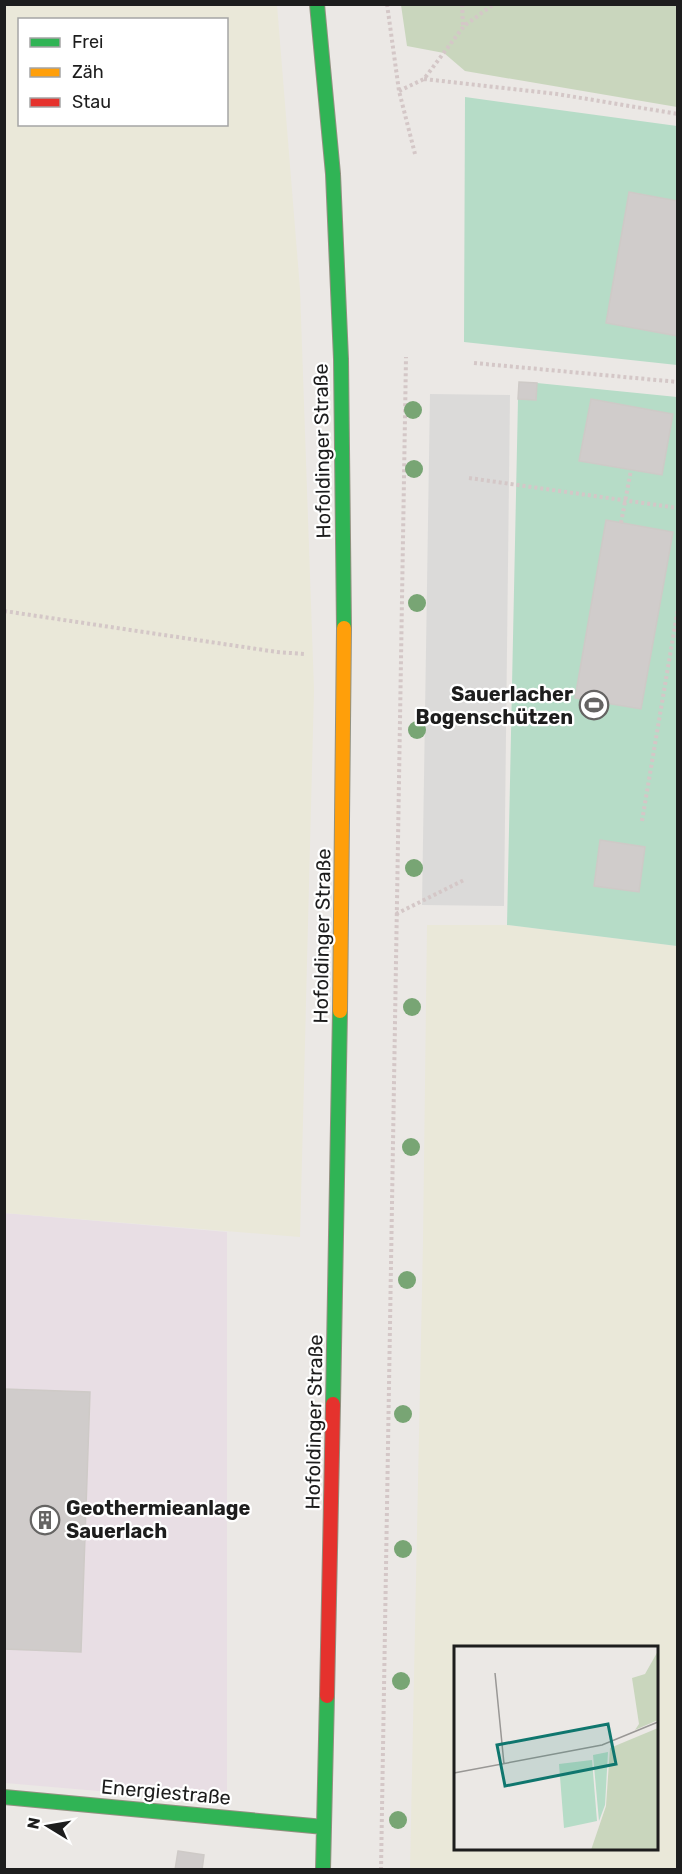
<svg xmlns="http://www.w3.org/2000/svg" width="682" height="1874" viewBox="0 0 682 1874" font-family="Rubik,sans-serif">
	<rect width="100%" height="100%" fill="#ebe8e5"/>
	<!-- industrial -->
	<path fill="#e8dee4" d="M4,1213l223,19v570l-222,-19z"/>
	<!-- farmland -->
	<path fill="#eae8d9" fill-rule="evenodd" d="M4,5h273l23,284 14,401 -14,547 -295,-24zM20,20h206v104h-206z
		M427,925h80l170,21v923l-267,1 13,-629zM456,1648h200v200h-200z"/>
	<!-- forest -->
	<path fill="#c9d6bd" d="M401,5h276v102l-212,-36 -21,-18 -37,-7z"/>
	<!-- pitch -->
	<path fill="#b6dcc7" d="M465,97l212,29v239l-213,-23z
		M537,383l140,14v549l-170,-21 11,-526 18,1z"/>
	<!-- parking -->
	<path fill="#dbdad9" d="M430,394l80,1 -6,511 -82,-1z"/>
	<!-- building -->
	<path fill="#d0cccb" stroke="#cecac7" stroke-width="1.5" d="M629,192l49,9v135l-72,-13z
		M519,382l18,1 -1,17 -18,-1z
		M591,399l82,15 -11,61 -83,-14z
		M606,520l67,12 -32,177 -66,-11z
		M600,840l45,7 -6,45 -45,-6z
		M4,1389l86,3 -9,260 -77,-3z
		M178,1851l26,4 -2,15h-27z"/>
	<g fill="none" stroke-linecap="round" stroke-linejoin="round">
		<!-- fast casing -->
		<g stroke="#929180" stroke-width="16">
			<path id="fast" d="M317,4l16,170 8,185 3,269
				M333,1404l7,-393
				M4,1797l320,30
				M323,1870l4,-174"/>
		</g>
		<!-- slow casing -->
		<g stroke="#929180" stroke-width="16">
			<path id="slow" d="M340,1011l4,-383"/>
		</g>
		<!-- jam casing -->
		<g stroke="#929180" stroke-width="16">
			<path id="jam" d="M327,1696l6,-292"/>
		</g>
		<!-- path -->
		<path stroke="#d4c7c7" stroke-width="4" stroke-dasharray="3 3" stroke-linecap="butt" d="M387,4l12,87 16,63
			M462,4l1,21
			M424,79l133,15 121,20
			M399,91l25,-12 40,-53 30,-22
			M474,363l204,19
			M469,478l209,30
			M621,523l10,-53
			M4,611l273,41 27,2
			M642,821l36,-213
			M396,914l68,-34
			M381,1870l25,-1513"/>
		<!-- fast -->
		<use href="#fast" stroke="#30b455" stroke-width="14"/>
		<!-- slow -->
		<use href="#slow" stroke="#ff9f0a" stroke-width="14"/>
		<!-- jam -->
		<use href="#jam" stroke="#e5322d" stroke-width="14"/>
	</g>
	<!-- trees -->
	<g fill="#78a574">
		<circle cx="413" cy="410" r="9"/>
		<circle cx="414" cy="469" r="9"/>
		<circle cx="417" cy="603" r="9"/>
		<circle cx="417" cy="730" r="9"/>
		<circle cx="414" cy="868" r="9"/>
		<circle cx="412" cy="1007" r="9"/>
		<circle cx="411" cy="1147" r="9"/>
		<circle cx="407" cy="1280" r="9"/>
		<circle cx="403" cy="1414" r="9"/>
		<circle cx="403" cy="1549" r="9"/>
		<circle cx="401" cy="1681" r="9"/>
		<circle cx="398" cy="1820" r="9"/>
	</g>
	<!-- icons -->
	<defs>
		<g id="stadium-ring" transform="scale(1.5)"><circle r="9.5" fill="#fff" stroke="#656463" stroke-width="1.5"/><path d="M0-5a6.5 5 0 1 0 0 10a6.5 5 0 1 0 0-10ZM-3.5-1.8h7v3.6h-7Z" fill="#656463"/></g>
		<g id="building-ring" transform="scale(1.5)"><circle r="9.5" fill="#fff" stroke="#656463" stroke-width="1.5"/><path d="M-4-6H4V6H1V3H-1V6H-4ZM-2.5-4.3h1.7v1.8h-1.7ZM.8-4.3h1.7v1.8H.8ZM-2.5-1h1.7V.8h-1.7ZM.8-1h1.7V.8H.8Z" fill="#656463"/></g>
	</defs>
	<g fill-rule="evenodd">
		<use href="#stadium-ring" x="594" y="705"/>
		<use href="#building-ring" x="45" y="1520"/>
	</g>
	<g text-anchor="middle" dominant-baseline="central" stroke-width="4.5" stroke-linejoin="round" paint-order="stroke">
		<!-- street labels -->
		<g font-size="20" fill="#1d1d1d" stroke="#fff">
			<text transform="translate(322 451) rotate(-91)">Hofoldinger Straße</text>
			<text transform="translate(322 936) rotate(-89)">Hofoldinger Straße</text>
			<text transform="translate(314 1422) rotate(-89)">Hofoldinger Straße</text>
			<text transform="translate(166 1792) rotate(5)">Energiestraße</text>
		</g>
		<!-- poi labels -->
		<g font-size="20" font-weight="bold" fill="#1d1d1d" stroke="#fff" text-anchor="end">
			<text x="573" y="694">Sauerlacher<tspan x="573" dy="23">Bogenschützen</tspan></text>
			<text x="66" y="1508" text-anchor="start">Geothermieanlage<tspan x="66" dy="23">Sauerlach</tspan></text>
		</g>
	</g>
	<!-- overview -->
	<g transform="translate(454 1646)">
		<rect width="204" height="204" fill="#ebe8e5"/>
		<path d="M204,5v69l-23,10 4,-6 -7,-46 13,-4zM204,82v122h-67l15,-44 4,-58z" fill="#c9d6bd"/>
		<path d="M154,106l-3,53 -6,16 -6,-66zM138,114l5,61 -33,7 -5,-64z" fill="#b6dcc7"/>
		<path fill="none" stroke="#999795" stroke-width="1.5" d="M41,27l9,91M0,127l148,-28 56,-23"/>
		<path fill="#0f766e" fill-opacity="0.15" stroke="#0f766e" stroke-width="3" d="M154,78l8,40 -111,22 -8,-41z"/>
		<rect width="204" height="204" fill="none" stroke="#1d1d1d" stroke-width="3"/>
	</g>
	<!-- border -->
	<rect width="682" height="1874" fill="none" stroke="#1d1d1d" stroke-width="12"/>
	<!-- legend -->
	<rect x="18" y="18" width="210" height="108" fill="#ffffff" stroke="#a5a5a5" stroke-width="1.5"/>
	<rect x="30" y="38" width="30" height="9" fill="#30b455" stroke="#a5a5a5" stroke-width="1.5"/>
	<text x="72" y="48" font-size="18" fill="#1d1d1d">Frei</text>
	<rect x="30" y="68" width="30" height="9" fill="#ff9f0a" stroke="#a5a5a5" stroke-width="1.5"/>
	<text x="72" y="78" font-size="18" fill="#1d1d1d">Zäh</text>
	<rect x="30" y="98" width="30" height="9" fill="#e5322d" stroke="#a5a5a5" stroke-width="1.5"/>
	<text x="72" y="108" font-size="18" fill="#1d1d1d">Stau</text>
	<!-- north arrow -->
	<g transform="translate(48 1826) rotate(281)" stroke="#ffffff" stroke-width="4.5" paint-order="stroke">
	<path d="M0-4.5L10 22L0 15L-10 22Z" fill="#1d1d1d"/>
	<text y="-9" font-size="16" font-weight="bold" text-anchor="middle" fill="#1d1d1d">N</text>
	</g>
</svg>
